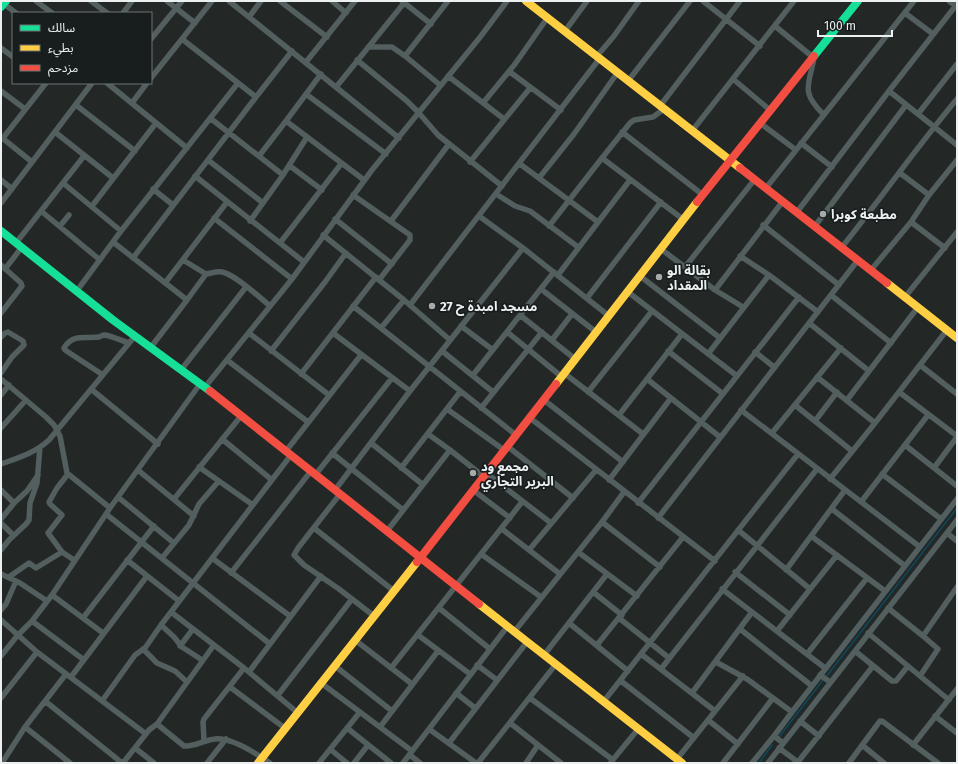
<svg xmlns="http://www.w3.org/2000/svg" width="958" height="764" viewBox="0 0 958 764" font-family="'Fira Sans','Noto Sans Arabic',sans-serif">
	<rect width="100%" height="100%" fill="#232726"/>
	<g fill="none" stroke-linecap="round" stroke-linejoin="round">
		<!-- stream -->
		<path stroke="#0d495d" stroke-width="1.5" d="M826,677l131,-169
			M779,737l44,-57
			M759,763l13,-18"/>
		<!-- street -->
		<path stroke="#535e5e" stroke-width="5.5" d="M36,1l16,12
			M91,1l16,12
			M167,1l28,22
			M229,1l170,137
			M280,1l47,36
			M332,1l14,12
			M402,1l29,23
			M703,1l57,45
			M949,1l8,6
			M4,4l12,9
			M123,13l9,-12
			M905,13l28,21
			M249,17l12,-16
			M775,26l39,32c-5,28 -14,33 10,57
			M565,31l22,-30
			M151,39l31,-38
			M182,39l74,58
			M368,47h24l13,9 43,-55
			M1,48l12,9
			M405,56l35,29
			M597,56l17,-20 25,-35
			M357,60l50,41 11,11 20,23 64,51
			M306,62l49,-61
			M510,72l51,38
			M321,74l-35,47 78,59
			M448,76l56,43
			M151,78l61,-77
			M733,79l37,31
			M628,81l62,-80
			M107,83l80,65
			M337,86l67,-83
			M1,91l24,18
			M889,91l68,54
			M306,94l80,60
			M132,103l15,-20
			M483,103l32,-39 33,-47
			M76,105l59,46
			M660,106l80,-105
			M918,114l39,-50
			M210,118l73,57
			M760,123l36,27
			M692,131l102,-130
			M55,132l58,46
			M622,132l81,63
			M1,137l31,25
			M3,138l43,-55
			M801,143l31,24
			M259,156l27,-35
			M602,158l28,-35 4,-3 19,-3 11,-8
			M208,160l55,43
			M470,162l60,-74
			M520,164l78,58
			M290,166l32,24
			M900,173l29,22
			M195,176l109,86
			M539,178l35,-44 44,-62
			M1,180l11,9
			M63,183l58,48
			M766,188l148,-187
			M153,189l20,16
			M496,194l19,12 15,5 48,36
			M353,195l57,40v5l-31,40
			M1,203l91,-120
			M92,206l64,-83
			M41,211l59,49
			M797,212l92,-121 68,-87
			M479,216l44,32 86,68
			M214,218l78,61
			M335,219l57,45
			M250,221l33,-46 24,-38
			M391,221l58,-77
			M911,222l34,26
			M763,225l76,60
			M60,226l9,-11
			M549,226l53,-68 82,62
			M815,226l91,-121
			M323,235l81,65 46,40
			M113,242l74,58 -36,47
			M16,243l68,-87
			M280,243l61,-79
			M842,247c39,-49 75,-100 115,-148
			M661,249l54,41 28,17
			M740,256l29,19 49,37
			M133,258l123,-161 36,-46
			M183,260l23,14
			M1,265l20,18 1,3 -21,27
			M685,267l70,-88
			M5,269l17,-22
			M871,270l40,-48 18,-27 28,-35
			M558,275l72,-95
			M640,276l80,62
			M165,283l62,-81
			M541,289l55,43
			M715,290l68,-89
			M76,292l45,-61 117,-148
			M628,292l109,84
			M831,295l60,48
			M905,297l52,-65
			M587,298l74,-96
			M187,300l19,-26c6,-1 11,-3 16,-2 14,3 37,25 48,34
			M410,305l190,-247
			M353,306l163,129
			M520,315l55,44
			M809,323l60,48
			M461,326l32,24
			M381,328l23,-28
			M507,332l55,45
			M249,333l80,62
			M333,333l77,58
			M1,337l4,-4 3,-1 15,9 1,4 -12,12 -11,16
			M552,340l20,-26
			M271,351l54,-69 21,-29
			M442,351l51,41
			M668,351l55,43
			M755,352l19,15
			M708,354l61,-79
			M227,360l81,62
			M920,365l37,29
			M181,370l65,-83
			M564,373l79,61
			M301,374l75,-97
			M103,375l-38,-25 -1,-2c9,-15 21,-9 35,-11 3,-1 2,-2 6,-2 7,1 17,6 24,8
			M473,375l81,-103
			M817,377l58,46
			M1,379l45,38 8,8 6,11 7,37 43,35
			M647,379l73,58
			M205,387l87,-108 80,-109 109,-134 26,-35
			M91,389l67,55
			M588,392l64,-81
			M899,392l58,44
			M1,395l8,-10
			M544,400l79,62
			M847,400l71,-93
			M795,405l57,46
			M481,408l61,-76
			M447,409l57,41
			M741,410l179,137
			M619,415l63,-81
			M530,418l185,143
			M815,421l22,-29
			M1,428l25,-28
			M772,433l69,-85
			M428,434l22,16
			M222,439l50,41
			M371,443l51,41
			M905,445l52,41
			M507,446l66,52
			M286,451l75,-96
			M332,453l71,57
			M1,464c17,-6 34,-11 48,-24l86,-104
			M199,467l54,38
			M401,468l59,-76
			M934,468l23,-31
			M138,470l56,46
			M486,473l65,50
			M68,474l-11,14 -8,14 1,2 12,11 -14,18 14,19 12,8
			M316,474l76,-96
			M882,474l59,45
			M830,479l45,-56 72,-93
			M609,480l62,-82
			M1,490l13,13
			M335,490l75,-99 113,-143
			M473,490l37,28
			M340,494l-42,54 -4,7 10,10 35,24 35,27
			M118,497l56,46
			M174,499l67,-83
			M861,502l67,-87
			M638,503l63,-81 98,-125
			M832,509l73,57
			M106,514l164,130
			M658,518l200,-258
			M1,519l14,-17 12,-11 11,-16
			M602,522l58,45
			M1,523l12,12
			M314,528l80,63
			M502,529l58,45
			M738,530l72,59
			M387,531l63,-81 33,26
			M947,533l10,8
			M811,536l74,55
			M1,550l8,-10 17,-16 3,-4 1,-17 7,-20 3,-36
			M529,550l67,-80
			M578,552l59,44
			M481,554l60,43
			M162,558l27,-33 10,-21 19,-22
			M212,558l78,58
			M127,560l52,41
			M786,570l59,-80
			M735,572l55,43
			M231,573l80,-102
			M1,574l19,9 27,18
			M9,577l20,-14 7,5 26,-16
			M722,589l103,79
			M593,592l29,23
			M52,595l51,38
			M439,608l51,41
			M888,608l35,28 34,-49
			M1,610l5,-6 10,-23
			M171,612l73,56 54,45
			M83,618l71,-92
			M619,618l50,40
			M1,620l36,32 109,82
			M32,621l52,39
			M569,623l59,48
			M161,625l13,12 8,10 20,13
			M740,629l72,57
			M777,631l60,-76
			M514,632l88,-110 22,-30
			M868,633l81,67
			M418,635l52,39
			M355,640l57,44
			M597,645l86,-108
			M180,646l13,-17
			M143,649l14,14 18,8 12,11
			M855,651l37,30h4l12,-15
			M641,654l74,57
			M807,654l60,-76
			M544,655l63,-81
			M1,656l16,-20 15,-15 20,-26 58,-87 90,-124
			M716,662l31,17 45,33 -18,24 9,7
			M477,665l20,15
			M335,666l57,45
			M391,668l131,-166
			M661,669l156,-200
			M249,672l72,-96
			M820,675l10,7
			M920,676l18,-27 -15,-13
			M71,677l76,-101
			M621,681l73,57
			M321,683l91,68
			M230,687l56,42
			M456,693l19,15
			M692,693l60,-81
			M278,695l74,-96
			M1,698l36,-46
			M530,698l83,62
			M45,701l77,62
			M102,701l33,-46 10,-7 16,-23 130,-170
			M604,701l194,-247
			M792,712l165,-213
			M935,716l22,17
			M708,720l30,24
			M800,721l19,15
			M510,723l51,40
			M157,724l57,-79
			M25,727l45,36
			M380,727l58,-76
			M347,728l44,35
			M429,729l47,34
			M204,741l-1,-19 1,-3 40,-51
			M449,743l78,-101
			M862,745l22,18
			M913,745l44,-56
			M135,748l19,15
			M779,748l20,15
			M330,749l17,14
			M410,755l10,8
			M677,759l66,-83
			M611,762l28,-34
			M798,762l75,-96
			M2,763l23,-36 41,-53
			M123,763l26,-33 8,-6 27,22c10,1 21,-6 31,-7 16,-2 42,15 55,24
			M207,763l19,-24
			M319,763l41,-51
			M354,763l14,-18
			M403,763l104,-136
			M478,763l78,-99
			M526,763l12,-18
			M723,763l50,-65
			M752,763l22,-27
			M768,763l189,-243
			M849,763l31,-42h2l56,42"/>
		<!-- fast -->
		<path stroke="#16e098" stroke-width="8" d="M1,7l5,-6
			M814,56l44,-55
			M1,231l112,89 97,71"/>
		<!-- slow -->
		<path stroke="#ffcf43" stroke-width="8" d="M526,1l214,167
			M887,283l70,55
			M556,384l141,-182
			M479,604l203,159
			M258,763l159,-201"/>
		<!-- jam -->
		<path stroke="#f24e42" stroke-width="8" d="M740,168l147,115
			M697,202l117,-146
			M210,391l269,213
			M417,562l139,-178"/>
	</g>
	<!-- markers -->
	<g fill="#a6aaa9" stroke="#181e1e" stroke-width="1.5">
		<circle cx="823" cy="214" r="4"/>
		<circle cx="659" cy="277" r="4"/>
		<circle cx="432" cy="306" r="4"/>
		<circle cx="473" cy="473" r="4"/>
	</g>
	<g text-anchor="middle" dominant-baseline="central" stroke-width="3.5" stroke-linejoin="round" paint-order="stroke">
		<!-- poi labels -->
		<g font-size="13" font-weight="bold" fill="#ecf0f0" stroke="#181e1e" text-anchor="start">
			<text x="831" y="214">مطبعة كوبرا</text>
			<text x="667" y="270">بقالة الو<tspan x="667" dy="15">المقداد</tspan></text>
			<text x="440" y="306">مسجد امبدة ح 27</text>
			<text x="481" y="466">مجمع ود<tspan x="481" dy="15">البرير التجاري</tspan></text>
		</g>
	</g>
	<!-- border -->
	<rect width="958" height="764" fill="none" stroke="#ecf0f0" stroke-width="4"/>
	<!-- legend -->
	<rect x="12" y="12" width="140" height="72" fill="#181e1e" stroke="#6d7272"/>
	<rect x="20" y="25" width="20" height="6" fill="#16e098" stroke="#6d7272"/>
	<text x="48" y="32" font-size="12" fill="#ecf0f0">سالك</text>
	<rect x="20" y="45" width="20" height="6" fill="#ffcf43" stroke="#6d7272"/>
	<text x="48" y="52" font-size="12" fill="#ecf0f0">بطيء</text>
	<rect x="20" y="65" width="20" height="6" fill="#f24e42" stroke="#6d7272"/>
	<text x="48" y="72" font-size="12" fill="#ecf0f0">مزدحم</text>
	<!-- scale -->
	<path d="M818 30v6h74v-6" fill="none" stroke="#ecf0f0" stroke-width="2"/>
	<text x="824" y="30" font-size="12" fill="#ecf0f0" stroke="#181e1e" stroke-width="3" paint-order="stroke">100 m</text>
</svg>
